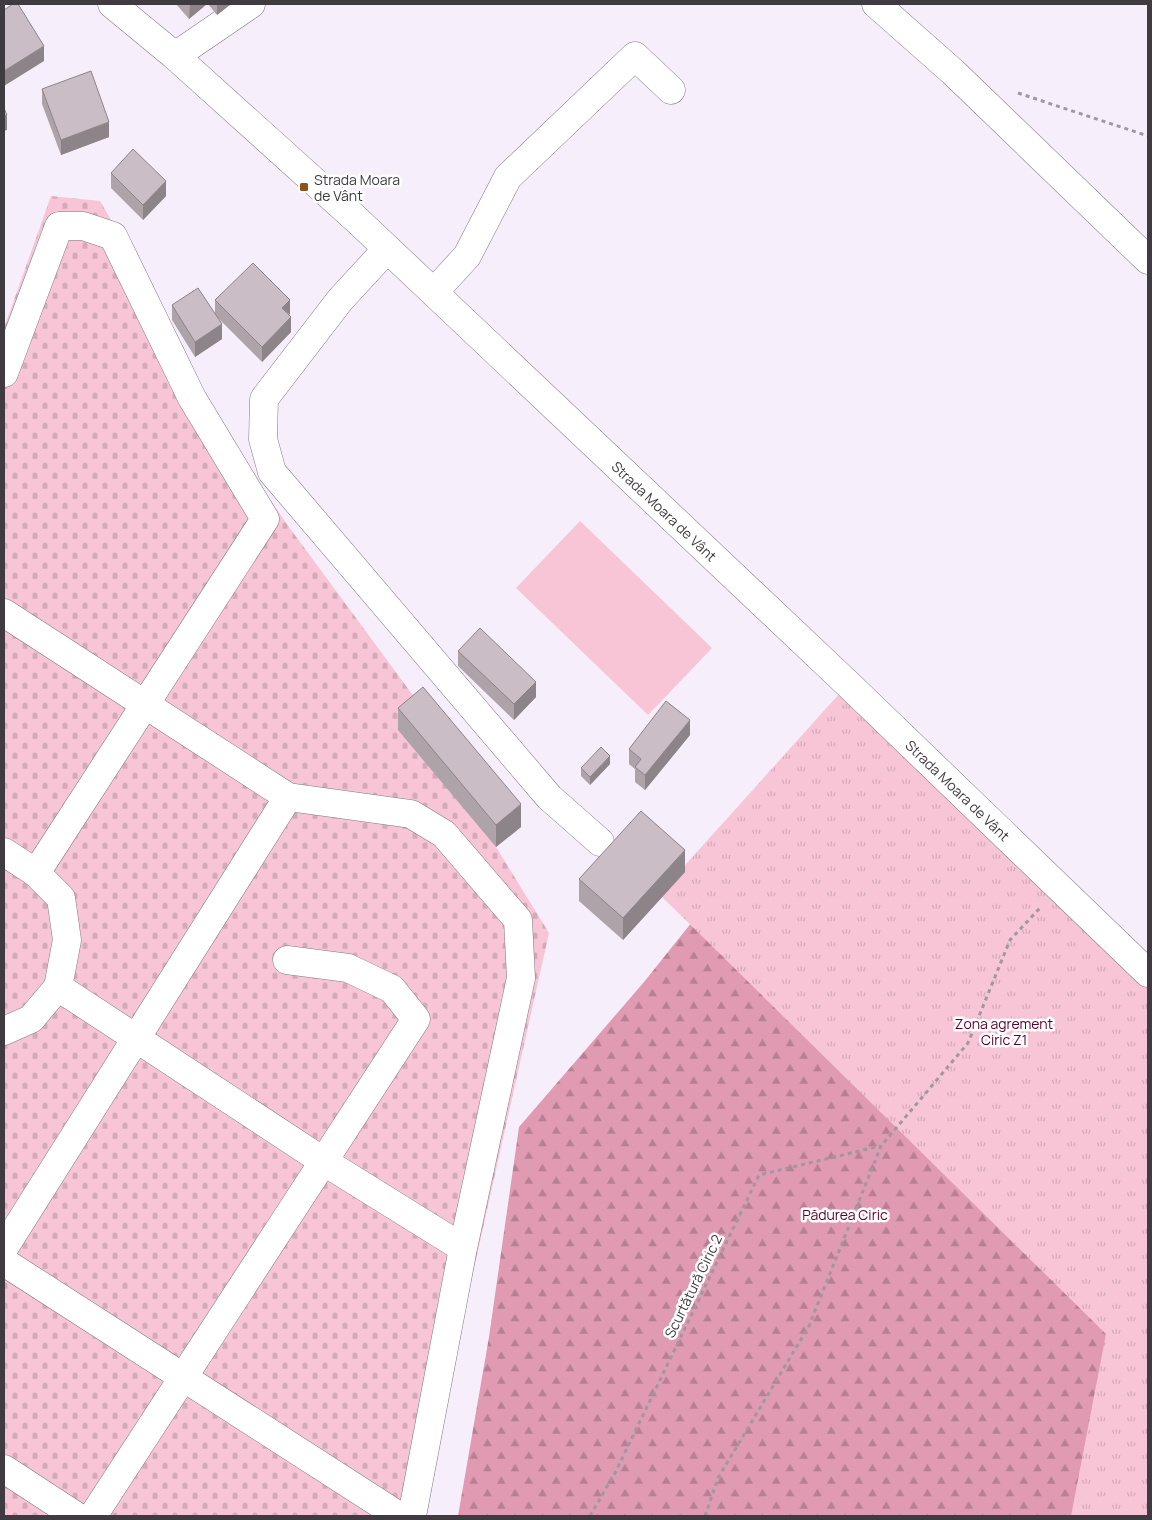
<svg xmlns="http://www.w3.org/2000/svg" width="1152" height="1520" viewBox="0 0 1152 1520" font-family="Manrope,sans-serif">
	<defs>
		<pattern id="forest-firs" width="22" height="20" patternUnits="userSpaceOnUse" patternTransform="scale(1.25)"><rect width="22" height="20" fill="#e09ab1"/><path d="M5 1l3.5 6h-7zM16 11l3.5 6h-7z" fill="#b77f91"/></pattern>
		<pattern id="cemetery-stones" width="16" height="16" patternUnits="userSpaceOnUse" patternTransform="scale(1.25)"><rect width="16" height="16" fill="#f7c5d5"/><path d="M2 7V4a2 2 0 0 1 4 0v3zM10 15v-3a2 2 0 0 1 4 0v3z" fill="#d5aab8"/></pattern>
		<pattern id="park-tufts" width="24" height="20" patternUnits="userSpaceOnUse" patternTransform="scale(1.25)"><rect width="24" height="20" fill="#f7c5d5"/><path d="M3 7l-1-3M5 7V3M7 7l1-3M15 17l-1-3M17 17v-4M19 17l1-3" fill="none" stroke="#d5aab8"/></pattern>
	</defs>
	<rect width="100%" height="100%" fill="#f7eefb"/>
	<!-- green -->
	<path fill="#f7c5d5" d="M580,521l132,127 -64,67 -132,-127z"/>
	<!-- forest -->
	<path fill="url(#forest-firs)" d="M820,762l276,267 52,487h-690l31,-179 30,-210 125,-145z"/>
	<!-- cemetery -->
	<path fill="url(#cemetery-stones)" d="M51,196l49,5 83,145 38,82 65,95 137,186 73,138 53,86 -89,398 -34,185h-422v-1188z"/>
	<!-- park -->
	<path fill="url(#park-tufts)" d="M849,683l299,288v545h-77l35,-182 -447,-440z"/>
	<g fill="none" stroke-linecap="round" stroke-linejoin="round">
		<!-- minor casing -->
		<g stroke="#807883" stroke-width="29">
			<path id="minor" d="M876,4l77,68 195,188
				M175,56l76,-52
				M387,249l-47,51 -76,99 -1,40 9,33 277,325 51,45
				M434,292l33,-36 41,-79 127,-121 36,34
				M4,373l55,-147h24l30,10 79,162 73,121 -229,354
				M4,613l284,184 123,17 33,20 74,86 3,58 -58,270 -51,268
				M4,852l32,21 25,25 6,42 -9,47 -27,32 -27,12
				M58,987l265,174 140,87
				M4,1248l284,-451
				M4,1262l395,254
				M4,1469l72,47
				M93,1516l323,-497 -24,-30 -44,-21 -61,-8"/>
		</g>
		<!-- major casing -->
		<g stroke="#807883" stroke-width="29">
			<g id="major">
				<path id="s1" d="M112,4l63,52 182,164 493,466 298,287"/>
			</g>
		</g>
		<!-- path -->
		<path stroke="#9e98a1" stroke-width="3" stroke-dasharray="4 4" stroke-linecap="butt" d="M1018,93l130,43
			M590,1516l26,-45 143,-296 121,-29
			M705,1516l13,-38 91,-152 72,-180 87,-103 42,-103 30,-32"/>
		<!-- minor -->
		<use href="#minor" stroke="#fff" stroke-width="28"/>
		<!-- major -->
		<use href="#major" stroke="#fff" stroke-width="28"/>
	</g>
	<!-- wall -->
	<path fill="#aea3a9" d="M176,4h31l-18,15z
		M208,4h23l-14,11z
		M42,89l67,48 -48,18 -19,-51z
		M111,173l55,23 -23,24 -32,-32z
		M215,300l74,15 2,17 -29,30 -45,-45 5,22 -27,18 -23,-37v-15l43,9z
		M458,651l78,46 -22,23 -56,-54z
		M398,708l123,119 -25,20 -98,-117z
		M690,735l-45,55 -10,-8v-13l-6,-5v-15z
		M610,764l-20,21 -9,-9v-8z
		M685,872l-62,68 -44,-39v-22z"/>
	<!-- shaded-wall -->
	<path fill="#8d848a" d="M190,4h17l-18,15z
		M217,4h14l-14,11z
		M44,46v15l-40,25v-15z
		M7,115v15l-3,1v-15z
		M109,122v15l-48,18v-15z
		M166,181v15l-23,24v-15z
		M290,300v15l-8,-7z
		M291,317v15l-29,30v-15z
		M222,324v15l-27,18v-15z
		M536,682v15l-22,23v-16z
		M690,720v15l-45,55v-15z
		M610,756v8l-20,21v-8z
		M521,804v23l-25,20v-22z
		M685,850v22l-62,68v-22z"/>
	<!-- building -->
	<path fill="#cabdc5" stroke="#8d848a" d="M13,4h5l26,42 -40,25v-61z
		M91,71l18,51 -48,18 -19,-51z
		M4,108l3,7 -3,1z
		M133,149l33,32 -23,24 -32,-32z
		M253,263l37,37 -8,8 9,9 -29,30 -47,-47z
		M198,288l24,36 -27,18 -23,-37z
		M480,628l56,54 -22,22 -56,-53z
		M423,687l98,117 -25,21 -98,-117z
		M666,701l24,19 -45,55 -10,-8 6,-8 -12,-10z
		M601,747l9,9 -20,21 -9,-9z
		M641,811l44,39 -62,68 -44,-39z"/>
	<!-- markers -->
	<rect fill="#905317" stroke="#fff" stroke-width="2" x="299" y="182" width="10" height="10" rx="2.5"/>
	<g text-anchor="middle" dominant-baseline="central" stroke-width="5" stroke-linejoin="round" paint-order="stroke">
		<!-- poi labels -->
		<g font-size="14" fill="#3f3b40" stroke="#fff" text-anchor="start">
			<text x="314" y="179">Strada Moara<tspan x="314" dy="16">de Vânt</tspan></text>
		</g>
		<!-- street labels -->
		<g font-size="14" fill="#3f3b40" stroke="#fff">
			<text stroke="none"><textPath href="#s1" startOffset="750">Strada Moara de Vânt</textPath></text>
			<text stroke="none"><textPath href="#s1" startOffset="1155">Strada Moara de Vânt</textPath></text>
			<text transform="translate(693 1286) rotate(-64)">Scurtătură Ciric 2</text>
		</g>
		<!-- park labels -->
		<g font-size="14" fill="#57032d" stroke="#fff">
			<text x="1004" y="1023">Zona agrement<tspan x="1004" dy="16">Ciric Z1</tspan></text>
			<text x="845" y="1214">Pădurea Ciric</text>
		</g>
	</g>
	<!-- border -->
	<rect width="1152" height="1520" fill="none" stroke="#3f3b40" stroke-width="10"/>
</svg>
